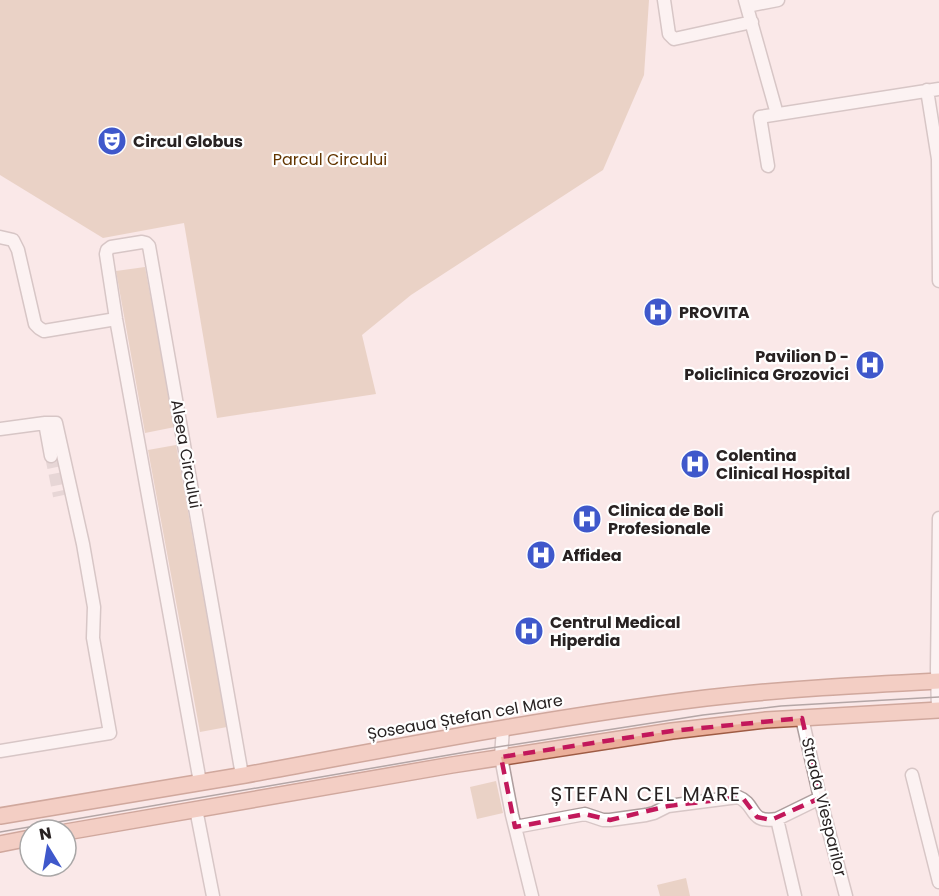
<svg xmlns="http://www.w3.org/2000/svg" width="939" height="896" viewBox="0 0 939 896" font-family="Poppins,sans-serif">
	<rect width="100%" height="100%" fill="#fae8e8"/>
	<!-- green -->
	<path fill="#d7b89e" d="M0,0h649l-5,75 -41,95 -192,125 -49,40 14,59 -159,24 -33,-195 -81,15 -103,-63z
		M145,267l30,160 -30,6 -29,-162z
		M176,445l51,282 -27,5 -52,-282z
		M496,781l7,32 -26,6 -7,-32z
		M686,878l4,18h-30l-3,-11z"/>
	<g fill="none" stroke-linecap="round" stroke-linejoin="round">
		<!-- minor-tunnel -->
		<path stroke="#d0c0c0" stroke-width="12" stroke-dasharray="12 6" stroke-linecap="butt" d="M51,456l8,40"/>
		<!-- minor casing -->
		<g stroke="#ae9e9e" stroke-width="15">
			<path id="minor" d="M664,0l5,34 5,5 78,-17
				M745,0l32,114
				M747,6l31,-6
				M927,90l11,69 1,122
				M768,166l-8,-49 179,-28
				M0,237l13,3 5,10 17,74 4,4 5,3 72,-12
				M45,423l6,33
				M0,429l45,-6h11l27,121 11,63 -1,31 17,95 -110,18
				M938,710l-1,-41 2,-151
				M802,718l18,80 26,98
				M503,728l-2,29 6,32 5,26 20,81
				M912,775l27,107
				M200,782l-84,-463 -10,-65 1,-4 4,-3 31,-5 4,1 3,3 93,529
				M196,809l17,87
				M777,819l18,77
				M515,827l70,-13 18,6h7l36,-5 8,-2 14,-7 70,-9c19,7 10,27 39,22l43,-21"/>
		</g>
		<!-- major casing -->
		<g stroke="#9e5b44" stroke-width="18">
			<path id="major" d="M0,816c82,-14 163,-27 245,-41 153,-28 306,-58 461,-77 77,-9 155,-13 233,-17
				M66,832l386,-67 220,-34 94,-11 173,-10
				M0,844l30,-6"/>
		</g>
		<!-- minor -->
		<use href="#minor" stroke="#fff" stroke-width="12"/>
		<!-- major -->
		<use href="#major" stroke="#ebaf9a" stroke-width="15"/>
		<!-- tram -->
		<path stroke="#605757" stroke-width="1.5" d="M0,832l472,-81 231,-36 78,-9 158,-9"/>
	</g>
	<!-- marked area -->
	<path d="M0 0H939V896H0ZM802,718l18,80 -49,22 -14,-3 -15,-20 -74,9 -58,14 -25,-6 -70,13 -14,-70 171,-26z" fill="#fae8e8" fill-opacity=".55" fill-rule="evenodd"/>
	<path fill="none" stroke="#c2185b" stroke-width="4.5" stroke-dasharray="12 8" stroke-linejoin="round" d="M802,718l18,80 -49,22 -14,-3 -15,-20 -74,9 -58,14 -25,-6 -70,13 -14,-70 171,-26z"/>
	<!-- icons -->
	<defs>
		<g id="theatre-disc" transform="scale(1.5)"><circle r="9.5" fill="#3f58cb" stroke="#fff"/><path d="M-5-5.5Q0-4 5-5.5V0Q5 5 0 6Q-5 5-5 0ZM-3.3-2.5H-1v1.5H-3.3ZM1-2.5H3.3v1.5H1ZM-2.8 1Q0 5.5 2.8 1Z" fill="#fff"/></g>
		<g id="hospital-disc" transform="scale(1.5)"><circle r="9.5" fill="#3f58cb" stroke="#fff"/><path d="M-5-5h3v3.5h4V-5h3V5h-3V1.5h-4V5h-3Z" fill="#fff"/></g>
	</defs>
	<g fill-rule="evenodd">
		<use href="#theatre-disc" x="112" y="141"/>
		<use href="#hospital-disc" x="658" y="312"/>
		<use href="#hospital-disc" x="870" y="365"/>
		<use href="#hospital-disc" x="695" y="464"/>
		<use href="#hospital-disc" x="587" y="519"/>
		<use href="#hospital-disc" x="541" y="555"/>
		<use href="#hospital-disc" x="529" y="631"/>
	</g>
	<g text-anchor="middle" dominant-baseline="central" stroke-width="4.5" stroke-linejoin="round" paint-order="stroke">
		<!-- poi labels -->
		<g font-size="16" font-weight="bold" fill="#282222" stroke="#fff" text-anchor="start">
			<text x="133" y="141">Circul Globus</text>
			<text x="679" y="312">PROVITA</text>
			<text x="849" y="356" text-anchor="end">Pavilion D -<tspan x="849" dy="18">Policlinica Grozovici</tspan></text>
			<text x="716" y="455">Colentina<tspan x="716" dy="18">Clinical Hospital</tspan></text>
			<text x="608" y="510">Clinica de Boli<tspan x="608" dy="18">Profesionale</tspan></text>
			<text x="562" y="555">Affidea</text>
			<text x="550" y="622">Centrul Medical<tspan x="550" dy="18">Hiperdia</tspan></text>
		</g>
		<!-- park labels -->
		<g font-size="16" fill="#633500" stroke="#fff">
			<text x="330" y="159">Parcul Circului</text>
		</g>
		<!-- street labels -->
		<g font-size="16" fill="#282222" stroke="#fff">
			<text transform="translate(186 454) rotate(80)">Aleea Circului</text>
			<text transform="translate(465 717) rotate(-10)">Șoseaua Ștefan cel Mare</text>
			<text transform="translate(824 807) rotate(76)">Strada Viesparilor</text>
		</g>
		<!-- quarter labels -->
		<g font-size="20" letter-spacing="1.5" fill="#282222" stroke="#fff">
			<text x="646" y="794">ȘTEFAN CEL MARE</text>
		</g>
	</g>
	<!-- north arrow -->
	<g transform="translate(48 848) rotate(349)"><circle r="28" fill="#ffffff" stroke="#a9a7a7" stroke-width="1.5"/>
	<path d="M0-4.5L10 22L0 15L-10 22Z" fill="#3f58cb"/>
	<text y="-9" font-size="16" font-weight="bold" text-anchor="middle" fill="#282222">N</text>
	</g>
</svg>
